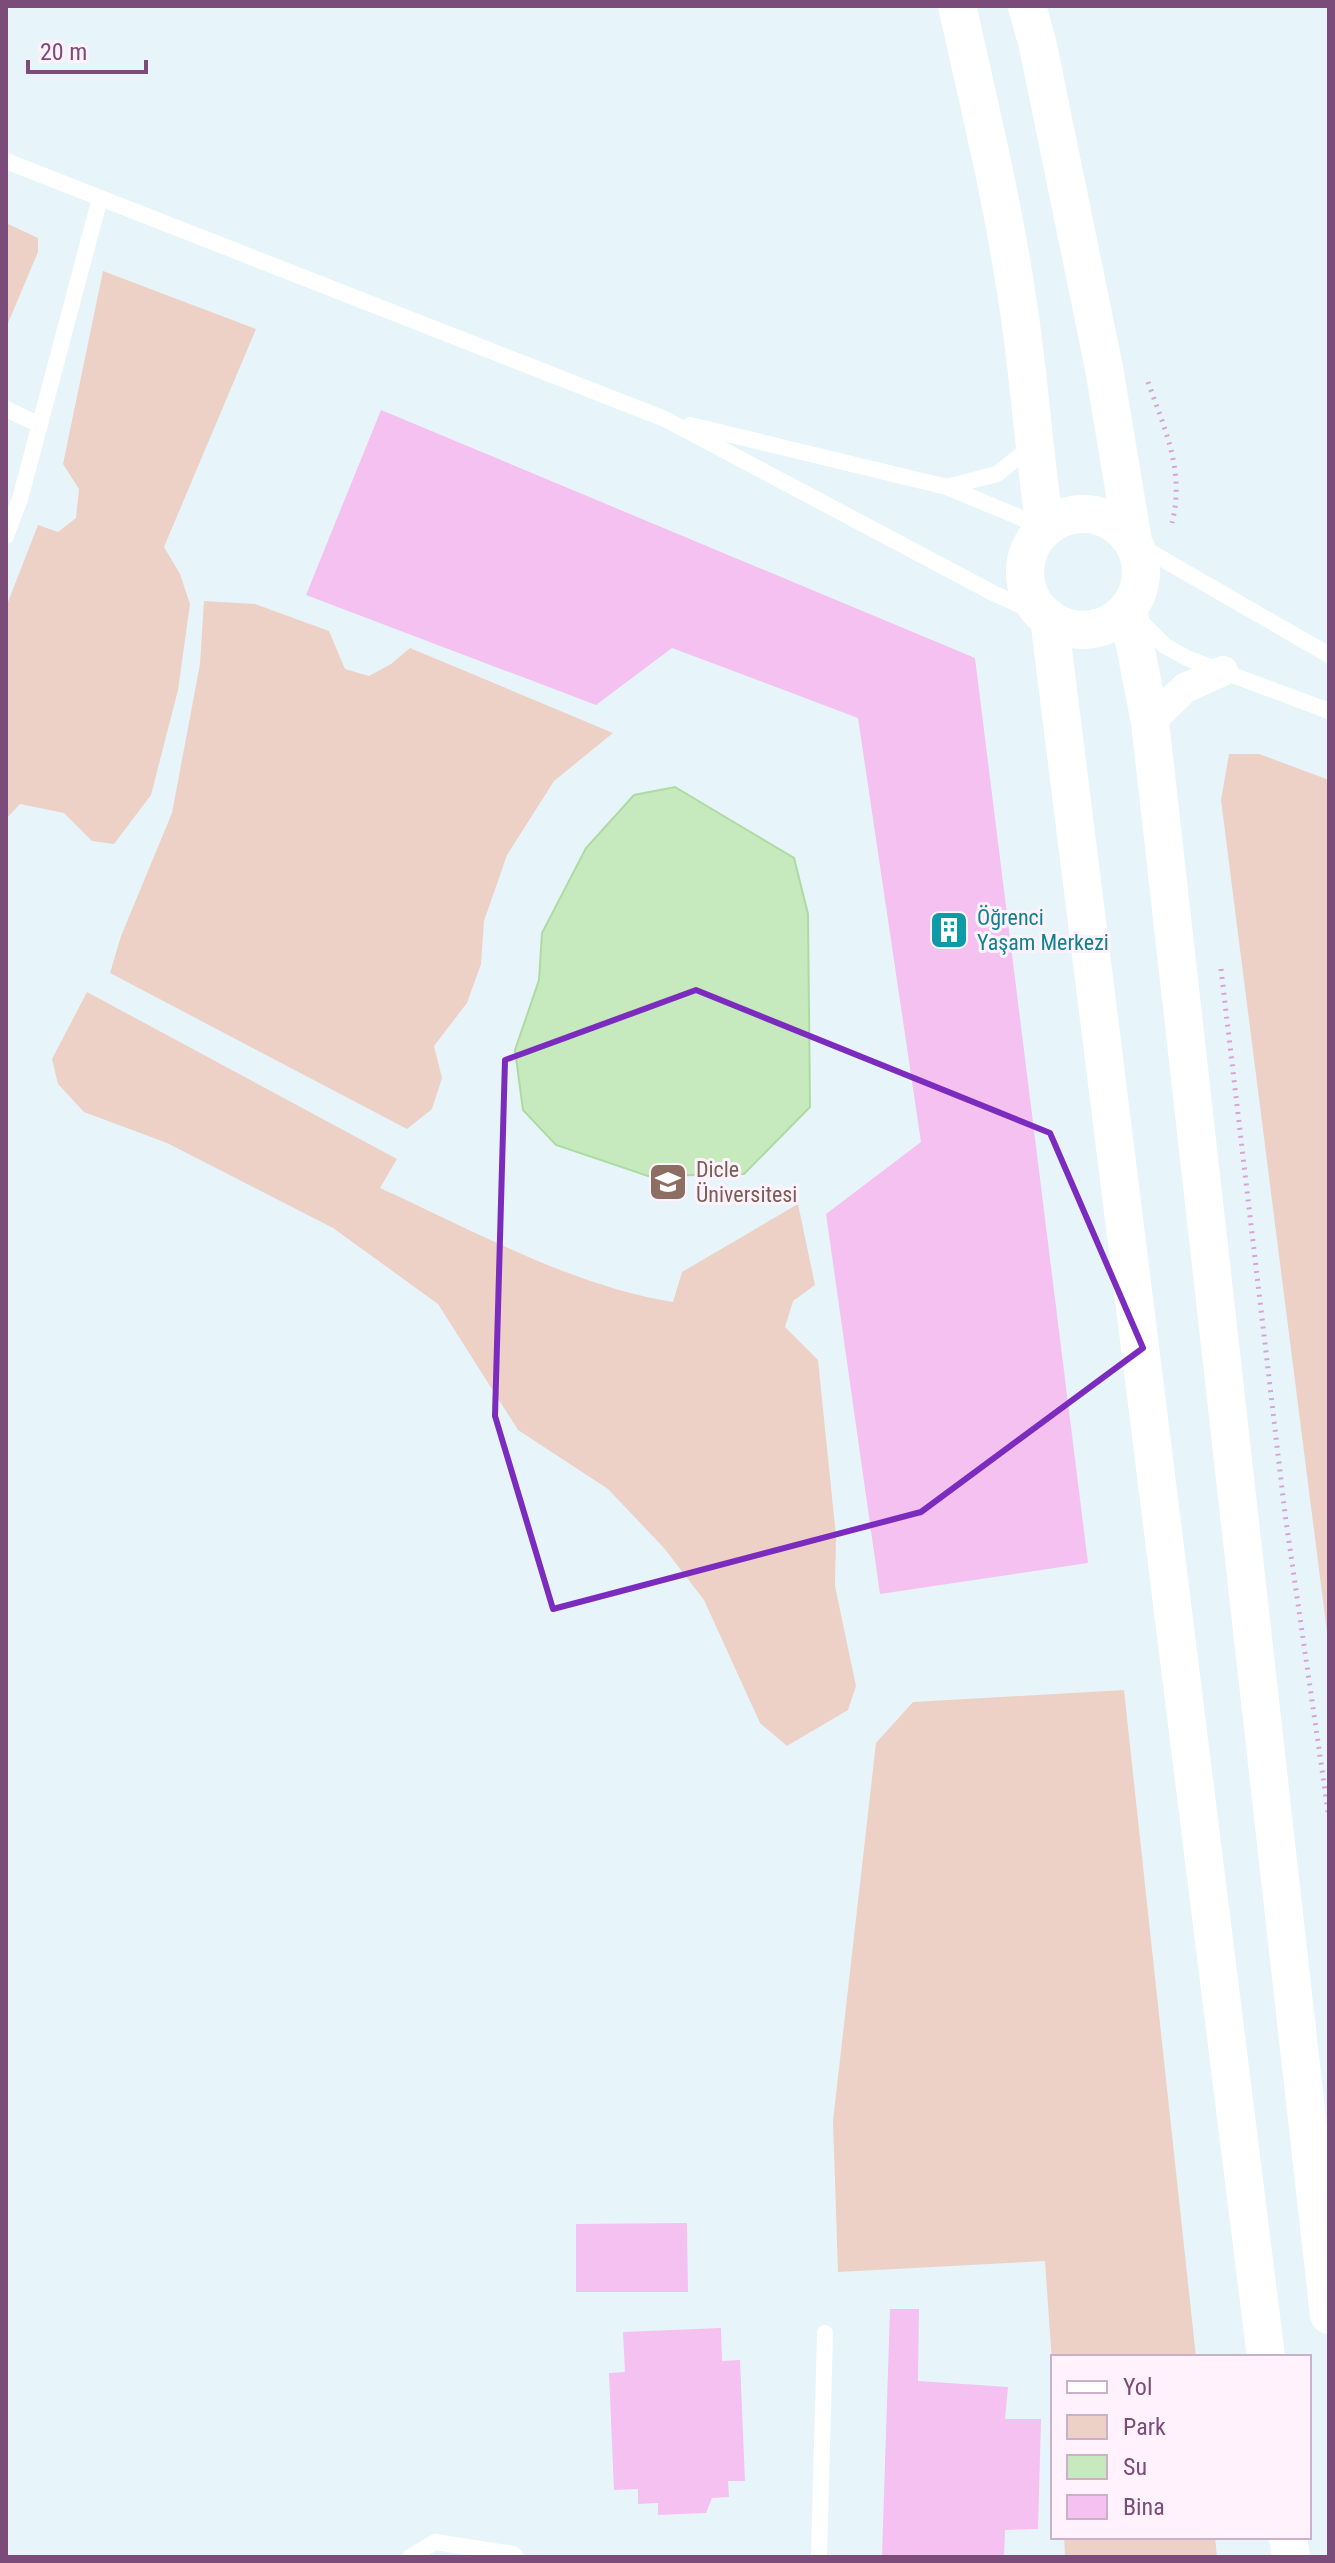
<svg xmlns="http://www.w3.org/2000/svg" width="1335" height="2563" viewBox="0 0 1335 2563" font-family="'Roboto Condensed',sans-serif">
	<rect width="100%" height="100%" fill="#fdebf8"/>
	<!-- education -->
	<path fill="#e7f5fa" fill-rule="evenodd" d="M6,6h1323v2551h-1323zM1053,2357h256v180h-256z"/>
	<!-- green -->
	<path fill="#edd1c7" d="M6,223l32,15v14l-32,76z
		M103,271l153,58 -92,218 16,27 10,30 -12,86 -27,105 -37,49 -22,-3 -28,-28 -44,-9 -14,15v-212l32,-82 20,7 18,-14 3,-29 -16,-25z
		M204,601l51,3 74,27 16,38 24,7 22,-12 19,-16 203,85 -59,48 -47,74 -23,66 -3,43 -14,39 -33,43 8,32 -10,31 -25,20 -297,-156 11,-37 51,-123 28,-149z
		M1229,754h30l70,26v868l-108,-848z
		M87,992l310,167 -17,29c93,42 192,98 293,114l9,-30 116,-68 17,81 -22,16 -8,26 33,33 18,176 -1,50 21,100 -8,24 -61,36 -27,-23 -56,-123 -40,-52 -56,-59 -90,-59 -80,-126 -105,-76 -166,-85 -83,-31 -26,-28 -6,-25z
		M1124,1690l72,667h-143v20l-8,-116 -207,11 -5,-151 43,-378 37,-41z
		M1064,2537h151l2,20h-152z"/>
	<!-- water -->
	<path fill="#c6e9bd" stroke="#aedba3" stroke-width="2" d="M675,787l119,71 14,56 2,193 -66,67 -96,2 -92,-31 -33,-35 -8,-60 24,-70 3,-47 44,-85 48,-53z"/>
	<!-- building -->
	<path fill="#f4c1f1" d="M381,410l594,248 113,905 -208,31 -54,-380 95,-72 -63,-424 -186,-70 -76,57 -290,-110z
		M687,2223l1,69h-112v-68z
		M890,2309h29l-1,72 90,6 -3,32h36l-3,110 -33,1 -1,27h-122z
		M721,2328l1,33 18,-1 5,121h-17l1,16 -17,1 -6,15 -48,2v-12l-20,1v-15l-24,1 -5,-117 16,-1 -2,-40z"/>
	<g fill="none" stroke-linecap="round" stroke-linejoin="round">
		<!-- path -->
		<path stroke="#daa3d8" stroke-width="5" stroke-dasharray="2 6" stroke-linecap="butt" d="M1148,382c17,48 37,89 24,141
			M1221,969l64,545 44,304"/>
		<!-- service -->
		<path stroke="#fff" stroke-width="16" d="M6,161l659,258 328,174 56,25
			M6,409l34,16
			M690,425l257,62 96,40
			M947,487l50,-13 35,-28
			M6,536l14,-37 80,-301
			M1133,542l196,113
			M1137,618l28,28 24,13 140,52
			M410,2557l25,-15 78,12 3,3
			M819,2557l6,-224"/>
		<!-- minor -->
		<path stroke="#fff" stroke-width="30" d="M1150,722l35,-34 38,-17"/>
		<!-- tertiary -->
		<path stroke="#fff" stroke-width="38" d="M957,6c25,110 52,222 66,334 8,63 13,126 22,188
			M1027,6l11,40 66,322 29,174
			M1025 572a58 58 0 1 1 116 0a58 58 0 1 1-116 0Z
			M1128,609l22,113 179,1593
			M1049,618l217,1739
			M1288,2537l3,20"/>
	</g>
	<!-- marked area -->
	<path fill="none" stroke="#7b2cbf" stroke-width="6" stroke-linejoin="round" d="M696,990l354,143 93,215 -222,164 -368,97 -58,-193 10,-356z"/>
	<!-- icons -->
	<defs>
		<g id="building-square" transform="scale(2)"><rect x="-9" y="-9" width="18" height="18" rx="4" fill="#0f9aa8" stroke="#fff2fc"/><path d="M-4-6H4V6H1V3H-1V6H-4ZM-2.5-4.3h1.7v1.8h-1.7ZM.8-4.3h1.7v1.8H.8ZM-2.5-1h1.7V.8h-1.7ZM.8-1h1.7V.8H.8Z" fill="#fff"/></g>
		<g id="university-square" transform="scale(2)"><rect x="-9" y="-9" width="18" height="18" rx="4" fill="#8d6e63" stroke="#fff2fc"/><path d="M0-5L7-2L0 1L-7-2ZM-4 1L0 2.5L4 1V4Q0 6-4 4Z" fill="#fff"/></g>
	</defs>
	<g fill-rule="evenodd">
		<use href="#building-square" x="949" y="930"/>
		<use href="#university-square" x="668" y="1182"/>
	</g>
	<g text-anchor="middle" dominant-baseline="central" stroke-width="6" stroke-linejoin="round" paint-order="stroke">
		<!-- culture labels -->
		<g font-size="22" fill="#0d838f" stroke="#fff2fc" text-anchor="start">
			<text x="977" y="917">Öğrenci<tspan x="977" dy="25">Yaşam Merkezi</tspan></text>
		</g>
		<!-- education labels -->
		<g font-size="22" fill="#785e54" stroke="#fff2fc" text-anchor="start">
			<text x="696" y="1169">Dicle<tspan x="696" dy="25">Üniversitesi</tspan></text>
		</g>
	</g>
	<!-- border -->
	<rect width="1335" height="2563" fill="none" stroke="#7b4c7a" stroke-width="16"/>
	<!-- legend -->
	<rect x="1051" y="2355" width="260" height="184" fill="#fff2fc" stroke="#cab0c8" stroke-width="2"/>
	<rect x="1067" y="2381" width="40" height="12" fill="#ffffff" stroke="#cab0c8" stroke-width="2"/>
	<text x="1123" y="2395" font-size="24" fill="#7b4c7a">Yol</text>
	<rect x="1067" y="2415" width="40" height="24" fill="#edd1c7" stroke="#cab0c8" stroke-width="2"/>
	<text x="1123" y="2435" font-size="24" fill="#7b4c7a">Park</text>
	<rect x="1067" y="2455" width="40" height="24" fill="#c6e9bd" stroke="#cab0c8" stroke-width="2"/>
	<text x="1123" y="2475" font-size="24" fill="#7b4c7a">Su</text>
	<rect x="1067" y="2495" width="40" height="24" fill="#f4c1f1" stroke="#cab0c8" stroke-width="2"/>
	<text x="1123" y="2515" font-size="24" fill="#7b4c7a">Bina</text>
	<!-- scale -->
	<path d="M28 60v12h118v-12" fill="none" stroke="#7b4c7a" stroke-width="4"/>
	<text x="40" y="60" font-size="24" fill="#7b4c7a" stroke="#fff2fc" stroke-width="6" paint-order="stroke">20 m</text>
</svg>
